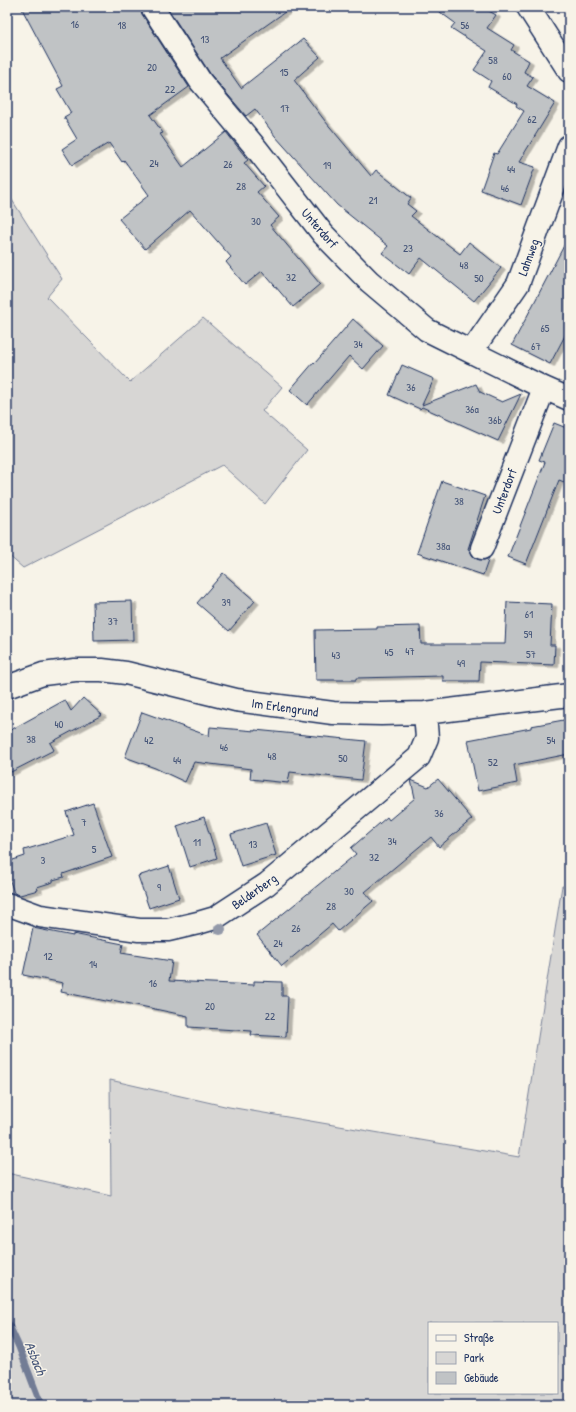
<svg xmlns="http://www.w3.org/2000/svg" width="576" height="1412" viewBox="0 0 576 1412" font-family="'Patrick Hand',sans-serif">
	<defs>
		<filter id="shadow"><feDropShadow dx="4.5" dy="2.5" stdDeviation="0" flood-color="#0004"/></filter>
	</defs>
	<rect width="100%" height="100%" fill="#f7f3e8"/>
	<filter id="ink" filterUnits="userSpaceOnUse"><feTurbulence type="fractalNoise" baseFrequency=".025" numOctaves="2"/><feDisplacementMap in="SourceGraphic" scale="8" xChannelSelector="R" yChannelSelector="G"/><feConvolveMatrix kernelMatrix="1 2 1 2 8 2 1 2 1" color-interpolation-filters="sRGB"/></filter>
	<g filter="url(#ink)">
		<!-- green -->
		<path fill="#d7d6d4" stroke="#798299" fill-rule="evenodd" d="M7,192l55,87 -15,18 83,85 73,-64 79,69 -20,24 45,39 -42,54 -43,-39 -199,103 -16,-14z
			M562,886l7,1v518h-562v-232l104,23 -1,-116 119,27 290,50zM429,1323h128v70h-128z"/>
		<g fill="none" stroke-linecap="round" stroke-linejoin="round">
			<!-- stream -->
			<path stroke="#727c95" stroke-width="7" d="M7,1321l12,26 22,58"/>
		</g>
		<!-- building -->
		<path fill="#c0c3c5" stroke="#1b2f5e" filter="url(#shadow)" d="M21,7h119l2,7 47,73 -39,28 13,18 -3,1 23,33 43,-35 22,28 -4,3 20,23 -7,6 22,25 -9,8 50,59 -27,23 -31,-36 -17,14 -19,-23 5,-5 -41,-47 -45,39 -26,-30 30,-24 -25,-35 -2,2 -13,-19 -37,22 -10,-16 15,-10 -13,-22 7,-4 -14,-24 6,-3z
			M167,7h125l-72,51 21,30 62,-49 17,18 -26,23 31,41 46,55 5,-6 35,28 -4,6 9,7 -5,5 49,38 9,-12 32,26 -27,33 -53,-43 -12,16 -27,-21 6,-7 -51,-41 -62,-69 -20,-27 -9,7 -35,-41z
			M433,7h49l14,8 -9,13 27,17 -3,5 18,11 -5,11 9,5 -6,9 28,17 -36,59 16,5 -14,38 -40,-15 13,-37 3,1 27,-43 -8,-5 1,-2 -29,-17 3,-6 -17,-11 13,-19 -36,-23 4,-5z
			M569,236v92l-19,36 -38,-19z
			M353,319l30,27 -20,23 -14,-13 -42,49 -17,-15 24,-28 1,1z
			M402,365l32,14 -12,26 54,-21 4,8 22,10 19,-8 -23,47 -76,-34 -2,2 -31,-14z
			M554,423l15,6v55l-10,-4 -33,84 -18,-7 37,-95 -6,-2z
			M442,481l43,15 -17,53 2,1 3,6 4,3 7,1 5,-2 -6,17 -66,-22z
			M223,573l32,28 -26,30 -32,-28z
			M132,601l1,39 -39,1 -1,-39z
			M507,602l45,2 -2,41h5l-1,20 -74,-3 -1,19h-36v-5l-87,2v2h-40l-1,-50 62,-1v-2l43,-1 1,18h84z
			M83,698l19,17 -52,28 4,7 -47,24v-42l58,-32 6,11z
			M142,712l67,24 1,-9 45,4v-1l111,11 -5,39 -71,-8 -2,11 -38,-4 1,-10 -57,-7 -9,20 -30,-14 -30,-11z
			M569,719v35l-55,11 3,18 -39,8 -10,-51 63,-12v-2z
			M438,779l34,40 -33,28 -8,-10 -66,55 8,9 -35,30 -6,-7 -50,42 -25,-31 99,-81 -5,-6 36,-31 2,3 26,-22 -4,-18 17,7z
			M93,803l19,54 -49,17 1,3 -11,3v2l-16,5 1,3 -18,5 -6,-2 -7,-21v-10l18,-6 -1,-6 50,-15 -8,-23z
			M204,817l13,41 -27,9 -13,-41z
			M266,823l10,32 -35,11 -10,-32z
			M169,866l10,32 -30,10 -11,-32z
			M33,928l40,8v-2l50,10 -2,9 51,8 -3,20 85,4v-4l28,1v14h6l-2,41 -35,-2 1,-4 -64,-4v-11l-76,-16 -1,2 -50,-10 2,-9 -40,-8z"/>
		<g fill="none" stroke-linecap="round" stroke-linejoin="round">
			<!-- minor casing -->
			<g stroke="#1b2f5e" stroke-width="25">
				<path id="minor" d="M152,7l49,75 55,66 67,86 46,47 58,49 117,58 25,11
					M528,7l41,64
					M471,352l47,-68 51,-138
					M482,548l62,-160
					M7,687l36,-13 32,-4h27l24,3 110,27 97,13 48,1 44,-1 144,-18
					M7,904l33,12 99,14h29l30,-7 17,-5 52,-34 152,-127 8,-19 -2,-25"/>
			</g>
			<!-- minor -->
			<use href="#minor" stroke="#f7f3e8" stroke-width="22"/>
		</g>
		<!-- trees -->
		<circle fill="#9399a9" cx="220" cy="929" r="6"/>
	</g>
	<g text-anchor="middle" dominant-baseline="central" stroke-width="3" stroke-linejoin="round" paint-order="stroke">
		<!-- number labels -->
		<g font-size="11" fill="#445478">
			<text x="75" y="24">16</text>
			<text x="122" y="25">18</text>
			<text x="465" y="25">56</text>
			<text x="205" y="39">13</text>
			<text x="493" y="60">58</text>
			<text x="152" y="67">20</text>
			<text x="284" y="72">15</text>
			<text x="507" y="76">60</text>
			<text x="170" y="89">22</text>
			<text x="285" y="108">17</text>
			<text x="532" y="119">62</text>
			<text x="154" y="163">24</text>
			<text x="228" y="164">26</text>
			<text x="327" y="165">19</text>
			<text x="511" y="169">44</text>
			<text x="241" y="186">28</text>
			<text x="505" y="188">46</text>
			<text x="373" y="200">21</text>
			<text x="256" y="221">30</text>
			<text x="408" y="248">23</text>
			<text x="464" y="265">48</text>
			<text x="291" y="277">32</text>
			<text x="479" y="278">50</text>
			<text x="545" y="328">65</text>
			<text x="358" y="344">34</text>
			<text x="536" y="346">67</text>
			<text x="411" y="387">36</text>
			<text x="472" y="409">36a</text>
			<text x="495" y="420">36b</text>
			<text x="459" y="501">38</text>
			<text x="443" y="546">38a</text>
			<text x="226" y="602">39</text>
			<text x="529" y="614">61</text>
			<text x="113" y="621">37</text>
			<text x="528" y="634">59</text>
			<text x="410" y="651">47</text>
			<text x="389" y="652">45</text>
			<text x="531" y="654">57</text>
			<text x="336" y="655">43</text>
			<text x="461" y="663">49</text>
			<text x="59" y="724">40</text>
			<text x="31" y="739">38</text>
			<text x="149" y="740">42</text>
			<text x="551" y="740">54</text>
			<text x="224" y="747">46</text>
			<text x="272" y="756">48</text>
			<text x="343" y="758">50</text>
			<text x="177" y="760">44</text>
			<text x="493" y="762">52</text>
			<text x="439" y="813">36</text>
			<text x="84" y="822">7</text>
			<text x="392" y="841">34</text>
			<text x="197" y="842">11</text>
			<text x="253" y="844">13</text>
			<text x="94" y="849">5</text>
			<text x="374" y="857">32</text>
			<text x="43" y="860">3</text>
			<text x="159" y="887">9</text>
			<text x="349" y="891">30</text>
			<text x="331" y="906">28</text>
			<text x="296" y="928">26</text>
			<text x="278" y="943">24</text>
			<text x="48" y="956">12</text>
			<text x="93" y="964">14</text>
			<text x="153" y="983">16</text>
			<text x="210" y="1006">20</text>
			<text x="270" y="1016">22</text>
		</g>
		<!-- street labels -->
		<g font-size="13" fill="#1b2f5e" stroke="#f7f3e8">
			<text transform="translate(320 228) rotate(49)">Unterdorf</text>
			<text transform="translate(528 257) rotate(-70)">Lahnweg</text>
			<text transform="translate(504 491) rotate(-69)">Unterdorf</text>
			<text transform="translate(285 707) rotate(8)">Im Erlengrund</text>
			<text transform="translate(254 891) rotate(-35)">Belderberg</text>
		</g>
		<!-- water labels -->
		<g font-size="14" font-style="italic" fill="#465679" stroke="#f7f3e8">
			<text transform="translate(36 1358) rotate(68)">Asbach</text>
		</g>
	</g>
	<!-- margin -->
	<rect width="576" height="1412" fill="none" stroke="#f7f3e8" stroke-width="24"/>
	<rect x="12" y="12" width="552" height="1388" fill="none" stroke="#1b2f5e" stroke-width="1.5" filter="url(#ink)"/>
	<!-- legend -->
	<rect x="428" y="1322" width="130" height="72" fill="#f7f3e8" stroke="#9fa5b1"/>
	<rect x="436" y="1335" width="20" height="6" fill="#f7f3e8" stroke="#9fa5b1"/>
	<text x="464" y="1342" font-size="12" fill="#1b2f5e">Straße</text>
	<rect x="436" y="1352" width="20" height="12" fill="#d7d6d4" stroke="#9fa5b1"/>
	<text x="464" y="1362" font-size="12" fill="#1b2f5e">Park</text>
	<rect x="436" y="1372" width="20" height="12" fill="#c0c3c5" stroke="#9fa5b1"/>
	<text x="464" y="1382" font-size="12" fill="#1b2f5e">Gebäude</text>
</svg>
